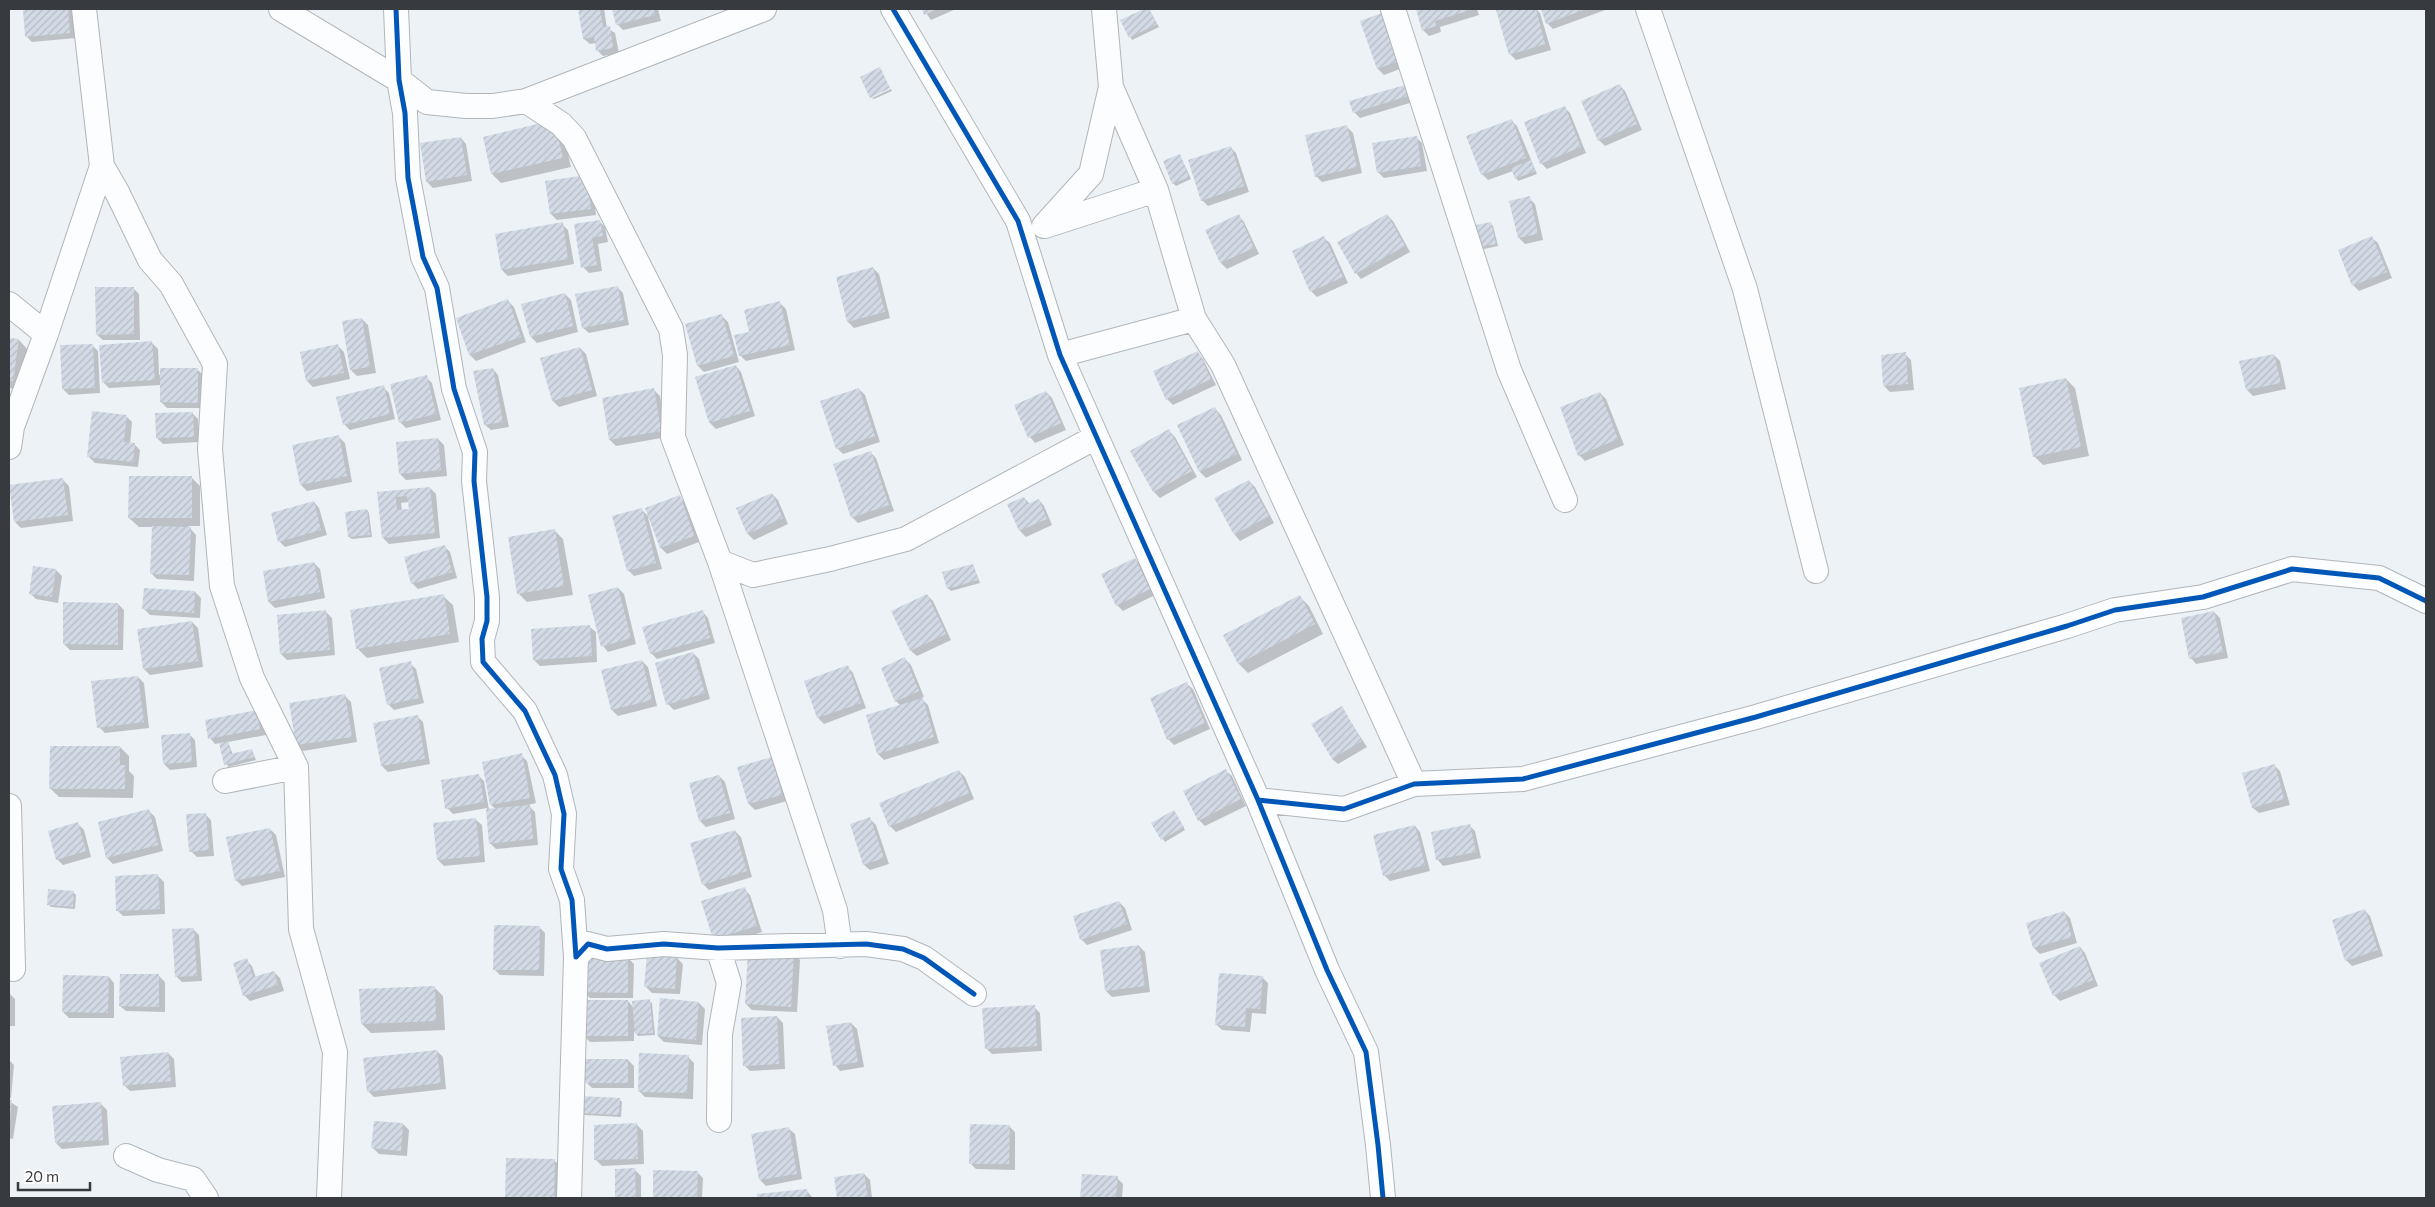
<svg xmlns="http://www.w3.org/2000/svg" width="2435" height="1207" viewBox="0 0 2435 1207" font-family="Commissioner,sans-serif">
	<defs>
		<pattern id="building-hatch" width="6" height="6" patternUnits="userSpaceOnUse" patternTransform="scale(1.25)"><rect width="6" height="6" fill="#d2dae6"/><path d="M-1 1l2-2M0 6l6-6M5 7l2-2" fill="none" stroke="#b5bcc6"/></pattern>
	</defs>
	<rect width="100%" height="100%" fill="#edf2f7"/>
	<!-- shadow -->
	<path fill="#0003" fill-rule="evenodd" d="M24,9h49l3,29 -44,4 -6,-6z
		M579,9h25l3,19 8,5 4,20 -16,3 -6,-6 -1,-7 -6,1 -6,-5z
		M613,9h45l3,12 -38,9 -6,-6z
		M923,9h33l-25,11z
		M1149,9l10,18 -27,13 -10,-19z
		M1417,9h60l2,6 -39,12 1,5 -12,4 -6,-6z
		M1507,9h29l4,4 11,37 -35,10 -6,-6 -12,-43z
		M1542,9h66l-55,20 -6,-6z
		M1361,22l44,45 -21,8 -6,-6z
		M1619,85l6,6 17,39 -37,16 -6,-6z
		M1404,86l6,6 3,10 -53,16 -6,-6z
		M891,89l1,2 -18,8 -2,-1z
		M1564,107l6,6 16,40 -39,16 -6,-6z
		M1511,120l6,6 20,48 -19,7 -5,-10 -25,9 -6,-6z
		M1347,127l6,6 9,40 -40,9 -6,-6z
		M563,131l8,36 -70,16 -9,-9 -8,-36z
		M1416,137l6,6 5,28 -43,7 -6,-6z
		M461,138l5,6 6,37 -39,7 -6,-6z
		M1230,147l6,6 13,39 -41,14 -6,-6z
		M1180,155l11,24 -15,7 -3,-3z
		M592,182l4,33 -39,5 -6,-6z
		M1529,198l6,6 8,36 -18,4 -6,-6z
		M1387,215l6,6 17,31 -49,27 -5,-6z
		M1239,216l5,6 15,32 -32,15 -6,-6 -14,-33z
		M599,221l6,6 3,15 -10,2 4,27 -13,2 -6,-6 -7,-42z
		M1490,223l3,3 5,20 -14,3 -2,-2z
		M562,224l6,6 6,34 -66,12 -6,-6z
		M1324,238l6,5 18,40 -31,14 -6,-6 -17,-40z
		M2372,238l6,5 14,35 -33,13 -6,-6z
		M873,268l6,6 11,44 -36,10 -6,-6z
		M617,287l6,6 6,32 -40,8 -6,-5z
		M133,288l6,6 1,46h-37l-6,-5z
		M565,294l6,6 7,32 -41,11 -6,-6z
		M508,301l6,6 12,35 -50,19 -6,-6z
		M780,303l6,6 9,41 -49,11 -6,-6 10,-22z
		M722,316l6,6 11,40 -35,10 -6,-6z
		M362,319l6,6 8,48 -19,3 -6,-6 -8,-48z
		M9,339l10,1 9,10 -6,40 -13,-2z
		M152,343l6,6 1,26 39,-5 6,6 -1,32h-36l-6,-6v-17l-52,3 -6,-6z
		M92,345l6,6 2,42 -31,2 -6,-6z
		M338,346l6,6 6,27 -37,8 -6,-6 -5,-28z
		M580,348l6,6 11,42 -38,11 -6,-6z
		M1198,353l5,6 13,26 -43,20 -6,-6z
		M1905,354l6,6 3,30 -24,2 -6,-6z
		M2274,355l6,6 6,28 -33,7 -6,-6 -6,-28z
		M736,366l5,6 14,44 -39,13 -6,-6 -13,-45z
		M493,369l5,6 11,52 -18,3 -6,-5z
		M426,377l6,6 9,37 -35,8 -6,-6z
		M2066,379l9,9 14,68 -46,9 -9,-9z
		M383,387l6,6 6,26 -45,11 -6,-6z
		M859,389l6,6 15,47 -37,12 -6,-6z
		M654,390l6,6 7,41 -51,9 -6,-6z
		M1046,392l6,6 14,32 -31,13 -5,-6z
		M1600,393l6,6 18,46 -39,16 -6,-6z
		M1215,409l6,6 21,45 -36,18 -6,-6z
		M192,413l6,6 1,23 -36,2 -6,-6z
		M126,416l6,6 -2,22h4l6,6 -2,17 -43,-4 -6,-6z
		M1169,431l6,6 22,40 -37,21 -6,-6 -22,-41z
		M339,437l6,6 7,39 -45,9 -6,-6z
		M438,439l6,6 3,31 -41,4 -6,-6z
		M870,452l6,6 18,53 -36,12 -6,-6z
		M191,477l9,9v40h-12l8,9 -2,46 -37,-2 -6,-6 3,-46h-15l-10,-9z
		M63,480l6,6 4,35 -52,7 -6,-6z
		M1249,481l6,6 19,36 -34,18 -5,-6z
		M430,488l6,6 4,44 -51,6 -6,-6 -5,-45zM409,502l1,8 -8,1 -1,-8z
		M772,494l6,6 10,24 -34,16 -6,-6 -11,-25z
		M679,497l6,6 14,39 -32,12 -6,-6z
		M1024,498l6,6 9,-4 5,6 8,19 -26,12 -6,-6z
		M314,502l5,6 8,27 -42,12 -6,-6z
		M641,509l9,9h-2l14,51 -28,7 -6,-6z
		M367,510l2,3 3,24 -20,2 -3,-2z
		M554,530l9,9 10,56 -46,7 -9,-9z
		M444,546l6,6 7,26 -39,11 -6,-6z
		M1135,559l6,6 14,30 -32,16 -6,-6z
		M314,563l6,6 5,29 -50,10 -6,-6z
		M973,565l7,18 -29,8 -3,-3z
		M56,570l6,6 -4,27 -22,-4 -6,-6z
		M618,588l6,6 12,50 -28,8 -5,-6z
		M195,592l6,6 -1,20 -50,-3 -6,-6z
		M927,595l6,6 18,39 -34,16 -6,-5z
		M443,596l10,9 6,37 -92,16 -9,-9z
		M1300,597l9,9 14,28 -75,39 -9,-9 -15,-28z
		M118,604l6,6 -1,40h-53l-6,-6z
		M326,612l6,6 3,37 -48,5 -6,-6z
		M703,612l5,6 7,25 -58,16 -6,-6z
		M2214,612l6,6 8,40 -32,6 -5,-6z
		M192,622l6,6 5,39 -53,8 -6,-6 -5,-39z
		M590,627l6,5 1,30 -57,4 -6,-6z
		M693,653l6,6 11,40 -36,11 -6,-6z
		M905,659l6,6 13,32 -3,1 7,7 11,38 -55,17 -6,-6 -11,-38 34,-10 -5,-5z
		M642,661l6,6 9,39 -39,10 -6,-6z
		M410,663l6,6 8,34 -30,7 -6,-6z
		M848,667l5,6 13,35 -42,16 -6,-6z
		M138,677l6,6 5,45 -44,5 -6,-6z
		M1187,684l6,5 17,40 -36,16 -6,-6z
		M345,696l6,6 6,40 -54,9 -6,-6z
		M1341,707l26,40 -29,17 -6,-5z
		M257,712l6,5 3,18 -38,7 5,13 19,-5 4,10 -28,7 -8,-24 -5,1 -5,-6z
		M417,716l6,6 7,42 -42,8 -6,-6z
		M189,734l6,6 2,27 -27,3 -6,-6z
		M120,747l9,9v15l5,5 -1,22 -74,-1 -9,-9z
		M521,755l6,6 9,42 -8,2 7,7 3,33 -42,4 -6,-6 -3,-35 -34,6 -6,-6 31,-33 6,6 5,29 7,-1 -5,-4z
		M772,759l6,5 9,37 -32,9 -6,-6 -10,-37z
		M2274,765l6,6 10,34 -31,8 -6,-5z
		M959,771l6,6 9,22 -78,33 -6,-6 -9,-22z
		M1226,771l6,5 14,30 -41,20 -6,-6z
		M719,776l6,6 10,37 -29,8 -6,-6z
		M149,811l6,6 8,34 -50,13 -6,-6z
		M205,814l6,6 3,36 -17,1 -6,-6z
		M1176,815l9,15 -20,12 -12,-18z
		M870,819l6,6 13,39 -19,6 -6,-5z
		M476,820l6,5 3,37 -41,4 -6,-6z
		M78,824l6,6 7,27 -28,8 -6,-6z
		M1469,825l6,6 6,27 -38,8 -5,-6 -6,-27z
		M1415,826l5,6 10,39 -40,10 -6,-6z
		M270,829l6,6 9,42 -43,9 -6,-6z
		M735,831l6,6 11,40 -43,13 -6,-6z
		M158,876l6,6 1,32 -42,2 -6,-6z
		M744,889l6,6 12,37 -42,13 -6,-6z
		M74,893l2,2 -1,14 -24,-2 -3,-3z
		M1119,902l6,6 7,22 -45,15 -6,-6z
		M2364,910l6,6 13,40 -31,10 -6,-6z
		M2064,912l6,6 7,25 -37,11 -6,-6 -7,-25z
		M539,927l6,6 -1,43 -44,-1 -6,-6z
		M193,929l6,6 3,46 -20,1 -6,-6z
		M1139,946l6,6 5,40 -38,5 -6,-6z
		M2080,947l5,6 13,33 -38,15 -6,-6z
		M794,954l6,6 -3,52 -45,-2 -6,-6z
		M628,958l6,6 -1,34h-43l-6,-6z
		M677,958l6,6 -3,30 -28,-1 -6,-6z
		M246,960l6,6 4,12 18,-6 6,6 4,13 -34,10 -6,-6z
		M159,976l6,6v30l-39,-1 -6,-5z
		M109,977l5,6v35h-45l-6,-6z
		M1262,977l6,6 -2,31 -14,-1 -2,19 -28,-2 -6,-6z
		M434,987l9,9 2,34 -74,3 -9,-9z
		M9,993l6,6v27h-6z
		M628,1001l5,6 16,-6 3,2 3,32 -17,1 -4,-5v10l-44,1 -6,-6z
		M699,1003l6,6 -3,36 -38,-3 -6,-6z
		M1034,1007l6,6 2,38 -50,3 -6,-6z
		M777,1017l6,6 2,46 -35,2 -6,-6z
		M851,1023l6,6 7,38 -24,4 -5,-6z
		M437,1051l6,6 3,32 -72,8 -6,-6z
		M168,1053l6,6 2,28 -46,4 -6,-6z
		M688,1057l6,6 -1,36 -48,-2 -6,-6z
		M9,1060l5,5 -3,33h-2z
		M628,1060l6,6v22h-42l-6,-6z
		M620,1100l2,2 -1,15 -37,-2 -2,-3z
		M9,1101l9,6 -5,32 -4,-1z
		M101,1104l6,6 2,35 -47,4 -6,-6z
		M403,1124l6,6 -2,26 -28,-2 -6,-6z
		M637,1125l6,6 1,33 -42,2 -6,-6z
		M1009,1126l6,6v38l-39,-1 -6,-6z
		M789,1129l6,5 7,45 -36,7 -6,-6z
		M508,1159l46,1 6,6 -1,32h-52z
		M616,1170h19l6,6v22h-24z
		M655,1171l42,1 6,6 -1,20h-48z
		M864,1174l6,6 2,18h-33l-3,-20z
		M1083,1175l34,3 6,6 -1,14h-41z
		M807,1191l6,7h-54l-1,-3z"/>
	<!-- building -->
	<path fill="url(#building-hatch)" fill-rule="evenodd" d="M23,9h45l2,24 -45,4z
		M578,9h22l3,18 7,-1 3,22 -17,3 -2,-14 -11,2z
		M612,9h42l1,6 -39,10z
		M922,9h16l-14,6z
		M1144,9h5l8,15 -28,14 -9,-18z
		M1416,9h57l-38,12 1,5 -14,5z
		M1502,9h34l9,35 -36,11 -13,-45z
		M1541,9h45l-40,15z
		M1382,13l17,48 -22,8 -17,-48z
		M880,67l10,21 -20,10 -10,-21z
		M1620,84l17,40 -39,17 -17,-40z
		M1405,85l3,11 -55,17 -4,-12z
		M1565,106l16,41 -41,17 -16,-42z
		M1512,119l14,39 -45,17 -15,-39z
		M554,120l9,38 -72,16 -8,-37z
		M1347,125l10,42 -42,10 -10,-42z
		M1417,136l4,30 -44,7 -5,-30z
		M461,137l6,38 -41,7 -6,-39z
		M1231,146l13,40 -43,15 -13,-41z
		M1180,154l9,23 -17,7 -9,-23z
		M1531,160l4,11 -20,8 -4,-11z
		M587,175l4,34 -41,5 -5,-33z
		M1530,196l8,38 -20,4 -9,-37z
		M1239,214l15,34 -34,15 -15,-33z
		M1387,214l18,32 -50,28 -18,-32z
		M600,220l3,16 -11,2 5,27 -16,3 -7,-44z
		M563,222l5,37 -67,11 -6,-36z
		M1491,222l5,22 -16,3 -4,-22z
		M1324,236l19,41 -33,15 -18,-41z
		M2372,236l15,36 -35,14 -14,-36z
		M873,267l12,45 -38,10 -11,-45z
		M618,286l6,34 -42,8 -7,-34z
		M95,287h39v47l-38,1z
		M565,293l8,33 -43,11 -9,-33z
		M508,299l13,38 -52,18 -13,-37z
		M780,301l10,44 -51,11 -5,-21 15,-3 -5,-22z
		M722,314l12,42 -37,10 -12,-42z
		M362,318l8,49 -20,3 -8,-49z
		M9,338l10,1 -6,42h-4z
		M152,341l3,39 -53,3 -3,-38z
		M93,344l2,44 -33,1 -2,-44z
		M338,344l6,29 -38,8 -6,-29z
		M580,347l12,43 -40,11 -12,-43z
		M1198,351l13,28 -45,21 -13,-29z
		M1906,352l2,32 -25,2 -2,-31z
		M2274,354l7,29 -35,7 -7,-29z
		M736,365l14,46 -41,12 -14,-46z
		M160,368h38v35l-38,-1z
		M493,368l10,54 -19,3 -11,-54z
		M427,375l9,39 -37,9 -9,-39z
		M2066,378l15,69 -48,10 -14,-69z
		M384,385l6,29 -47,11 -7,-28z
		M654,388l7,43 -52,9 -7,-42z
		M859,388l16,48 -39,13 -16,-48z
		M1046,391l15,32 -33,15 -14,-33z
		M1600,392l18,47 -40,17 -18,-49z
		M1215,407l22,47 -38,18 -22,-47z
		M92,411l35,4 -3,27 11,1 -2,19 -46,-5z
		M193,412l1,25 -38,1 -1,-25z
		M1169,429l23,42 -39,21 -23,-41z
		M339,435l8,41 -47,9 -8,-40z
		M438,438l3,32 -42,4 -3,-32z
		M871,451l18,54 -38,13 -18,-54z
		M129,476h63v42h-64z
		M63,478l5,37 -54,7 -5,-37z
		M1249,480l20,36 -35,19 -20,-37z
		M430,487l5,46 -53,5 -5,-46zM407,496l2,13 -12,1 -1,-13z
		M772,493l11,25 -36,16 -11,-26z
		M680,495l14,41 -34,12 -15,-40z
		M1024,497l3,7 12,-5 8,20 -28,12 -12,-27z
		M314,501l7,29 -43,12 -7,-29z
		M642,508l14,55 -29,8 -15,-55z
		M367,509l3,26 -22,2 -3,-25z
		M152,526l39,1 -2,48 -39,-1z
		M555,529l9,57 -47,8 -9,-57z
		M445,545l7,27 -41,12 -7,-27z
		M1135,558l15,31 -34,17 -15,-32z
		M314,562l6,30 -52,10 -5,-31z
		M973,564l5,16 -31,9 -5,-17z
		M33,566l23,3 -4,28 -23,-3z
		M618,587l13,51 -30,9 -13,-52z
		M144,588l51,3 -1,22 -52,-4z
		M444,594l6,40 -94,15 -6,-39z
		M927,594l19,40 -36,17 -19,-40z
		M1300,595l15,29 -77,40 -15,-29z
		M63,602l55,1v42l-55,-1z
		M326,610l4,40 -50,4 -3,-39z
		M703,610l7,28 -60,16 -8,-27z
		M2214,611l9,41 -34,7 -8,-41z
		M192,621l6,40 -55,8 -6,-40z
		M590,625l2,31 -59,4 -2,-31z
		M693,652l12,41 -39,12 -11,-42z
		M905,657l14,34 -24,11 -14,-34z
		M642,660l10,40 -41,10 -10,-40z
		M411,661l8,37 -32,7 -8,-37z
		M848,665l13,38 -44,15 -13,-37z
		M138,676l6,46 -47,6 -6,-47z
		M1187,682l18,41 -38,17 -17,-42z
		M345,694l7,43 -56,8 -7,-42z
		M923,698l11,39 -57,17 -11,-39z
		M1342,706l20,35 -30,18 -21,-35z
		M257,710l3,19 -52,10 -3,-19z
		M418,715l7,44 -44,7 -8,-43z
		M190,733l2,29 -29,2 -2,-29z
		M228,741l3,13 21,-5 2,8 -30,8 -5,-22z
		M50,746h70v19h5v24h-76z
		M522,753l8,45 -40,7 -8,-43z
		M772,757l10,38 -34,9 -11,-37z
		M2275,764l9,35 -32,9 -10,-35z
		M1226,769l15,30 -43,22 -15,-30z
		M959,770l10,23 -80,34 -10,-24z
		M479,774l5,28 -39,7 -4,-29z
		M719,775l11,38 -31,8 -10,-38z
		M530,805l3,34 -44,5 -3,-35z
		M149,809l9,36 -52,13 -8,-36z
		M1174,810l10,17 -23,13 -10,-17z
		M206,813l3,37 -20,2 -3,-38z
		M870,817l14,41 -21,7 -13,-41z
		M476,818l4,38 -43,4 -4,-37z
		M78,822l8,29 -30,9 -8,-29z
		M1470,824l6,28 -40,8 -5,-28z
		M1415,825l10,40 -42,11 -10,-41z
		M270,828l10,43 -45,10 -9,-44z
		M735,830l12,41 -45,14 -12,-42z
		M158,874l2,35 -44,2 -1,-35z
		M745,887l12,39 -44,13 -12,-38z
		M48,889l26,2 -1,16 -26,-2z
		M1119,901l8,23 -47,16 -7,-24z
		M2365,909l13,41 -33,11 -13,-41z
		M2064,911l8,26 -39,11 -7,-25z
		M494,925l46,1 -1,44h-46z
		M194,928l3,48 -22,1 -3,-48z
		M1139,945l6,41 -40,5 -5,-41z
		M2080,946l13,34 -40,16 -14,-33z
		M748,950l46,3 -3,54 -46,-3z
		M647,954l30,2 -2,33 -31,-2z
		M583,956l45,1v36l-46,-1z
		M247,958l6,19 21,-6 4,14 -35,11 -10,-33z
		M1219,973l44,3 -3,33 -14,-1 -1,19 -30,-2z
		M120,974h39v33l-40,-1z
		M63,975l46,1 -1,37 -46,-1z
		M435,986l1,35 -75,3 -2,-35z
		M660,998l39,4 -3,38 -39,-4z
		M650,999l3,34 -18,1 -3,-33z
		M583,1000h45v36h-45z
		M1035,1005l2,41 -52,3 -3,-41z
		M777,1016l2,48 -36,2 -2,-48z
		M851,1022l7,40 -25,4 -7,-40z
		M437,1050l4,33 -74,9 -4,-34z
		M168,1052l3,29 -48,5 -3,-29z
		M639,1053l50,2 -2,38 -49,-1z
		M585,1059h43v24h-43z
		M582,1096l38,2 -1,17 -39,-2z
		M9,1100h3l-2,17h-1z
		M101,1102l2,38 -48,3 -3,-37z
		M374,1121l29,2 -2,28 -30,-3z
		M637,1123l1,36 -44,1v-35z
		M970,1124l40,1 -1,39h-40z
		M789,1127l8,47 -38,6 -8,-46z
		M506,1158l49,1 -1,39h-49z
		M635,1168l1,30h-21v-29z
		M653,1170l45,1 -1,27h-44z
		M864,1173l4,25h-31l-3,-21z
		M1082,1174l36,2 -2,22h-36z
		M807,1189l1,9h-51v-4z"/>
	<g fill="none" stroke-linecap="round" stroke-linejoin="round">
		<!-- minor casing -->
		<g stroke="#b2b6b9" stroke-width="26">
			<path id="minor" d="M281,9l118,71 28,22 39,4h27l33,-5 238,-92
				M396,9l3,71 6,33 3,65 15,79 14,31 17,101 21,63 -1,29 13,116v24l-5,18 1,23 42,49 30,64 9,39 -3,55 11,31 4,57 12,-13 19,5 57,-5 54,4 148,-4 37,5 21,9 50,36
				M893,9l125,212 42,134 198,445 69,170 39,82 12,93 5,53
				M1104,9l7,78 45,103 38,129 29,46 191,419
				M1393,9l116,361 56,130
				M1648,9l97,280 71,282
				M526,101l35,23 13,14 97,191 4,26 -2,82 47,125 33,13 77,-16 76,-20 190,-102
				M102,166l15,26 33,68 21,24 44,80 -5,85 12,137 30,92 44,89 5,162 34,123 -6,146
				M1044,226l47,-52 20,-87
				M1045,226l111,-36
				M9,304l37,30
				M1060,355l134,-36
				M9,447l3,-20 34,-93 56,-168 -18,-157
				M720,562l115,348 5,36
				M225,781l71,-14
				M1258,800l86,9 70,-25 109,-5 233,-62 311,-91 48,-16 88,-13 89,-28 87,9 47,23
				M9,806l4,163
				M718,948l11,35 -9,51 -1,86
				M126,1156l32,14 35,9 13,19
				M569,1198l7,-241"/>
		</g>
		<!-- minor -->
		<use href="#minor" stroke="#fcfdfe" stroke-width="24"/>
		<!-- cycleway casing -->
		<g stroke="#fdfdfd" stroke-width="8">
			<path id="cycleway" d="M396,9l3,71 6,33 3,65 15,79 14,31 17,101 21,63 -1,29 13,116v24l-5,18 1,23 42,49 30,64 9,39 -3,55 11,31 4,57 12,-13 19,5 57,-5 54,4 148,-4 37,5 21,9 50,36
				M893,9l125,212 42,134 198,445 69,170 39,82 12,93 5,53
				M1258,800l86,9 70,-25 109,-5 233,-62 311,-91 48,-16 88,-13 89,-28 87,9 47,23"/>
		</g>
		<!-- cycleway -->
		<use href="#cycleway" stroke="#0057b8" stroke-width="5"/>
	</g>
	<!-- border -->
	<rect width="2435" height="1207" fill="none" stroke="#373a3e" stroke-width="20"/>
	<!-- scale -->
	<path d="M18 1182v8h72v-8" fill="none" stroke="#373a3e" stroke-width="2.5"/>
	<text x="25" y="1182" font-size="15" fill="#373a3e" stroke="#fdfdfd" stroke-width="4" paint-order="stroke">20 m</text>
</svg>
